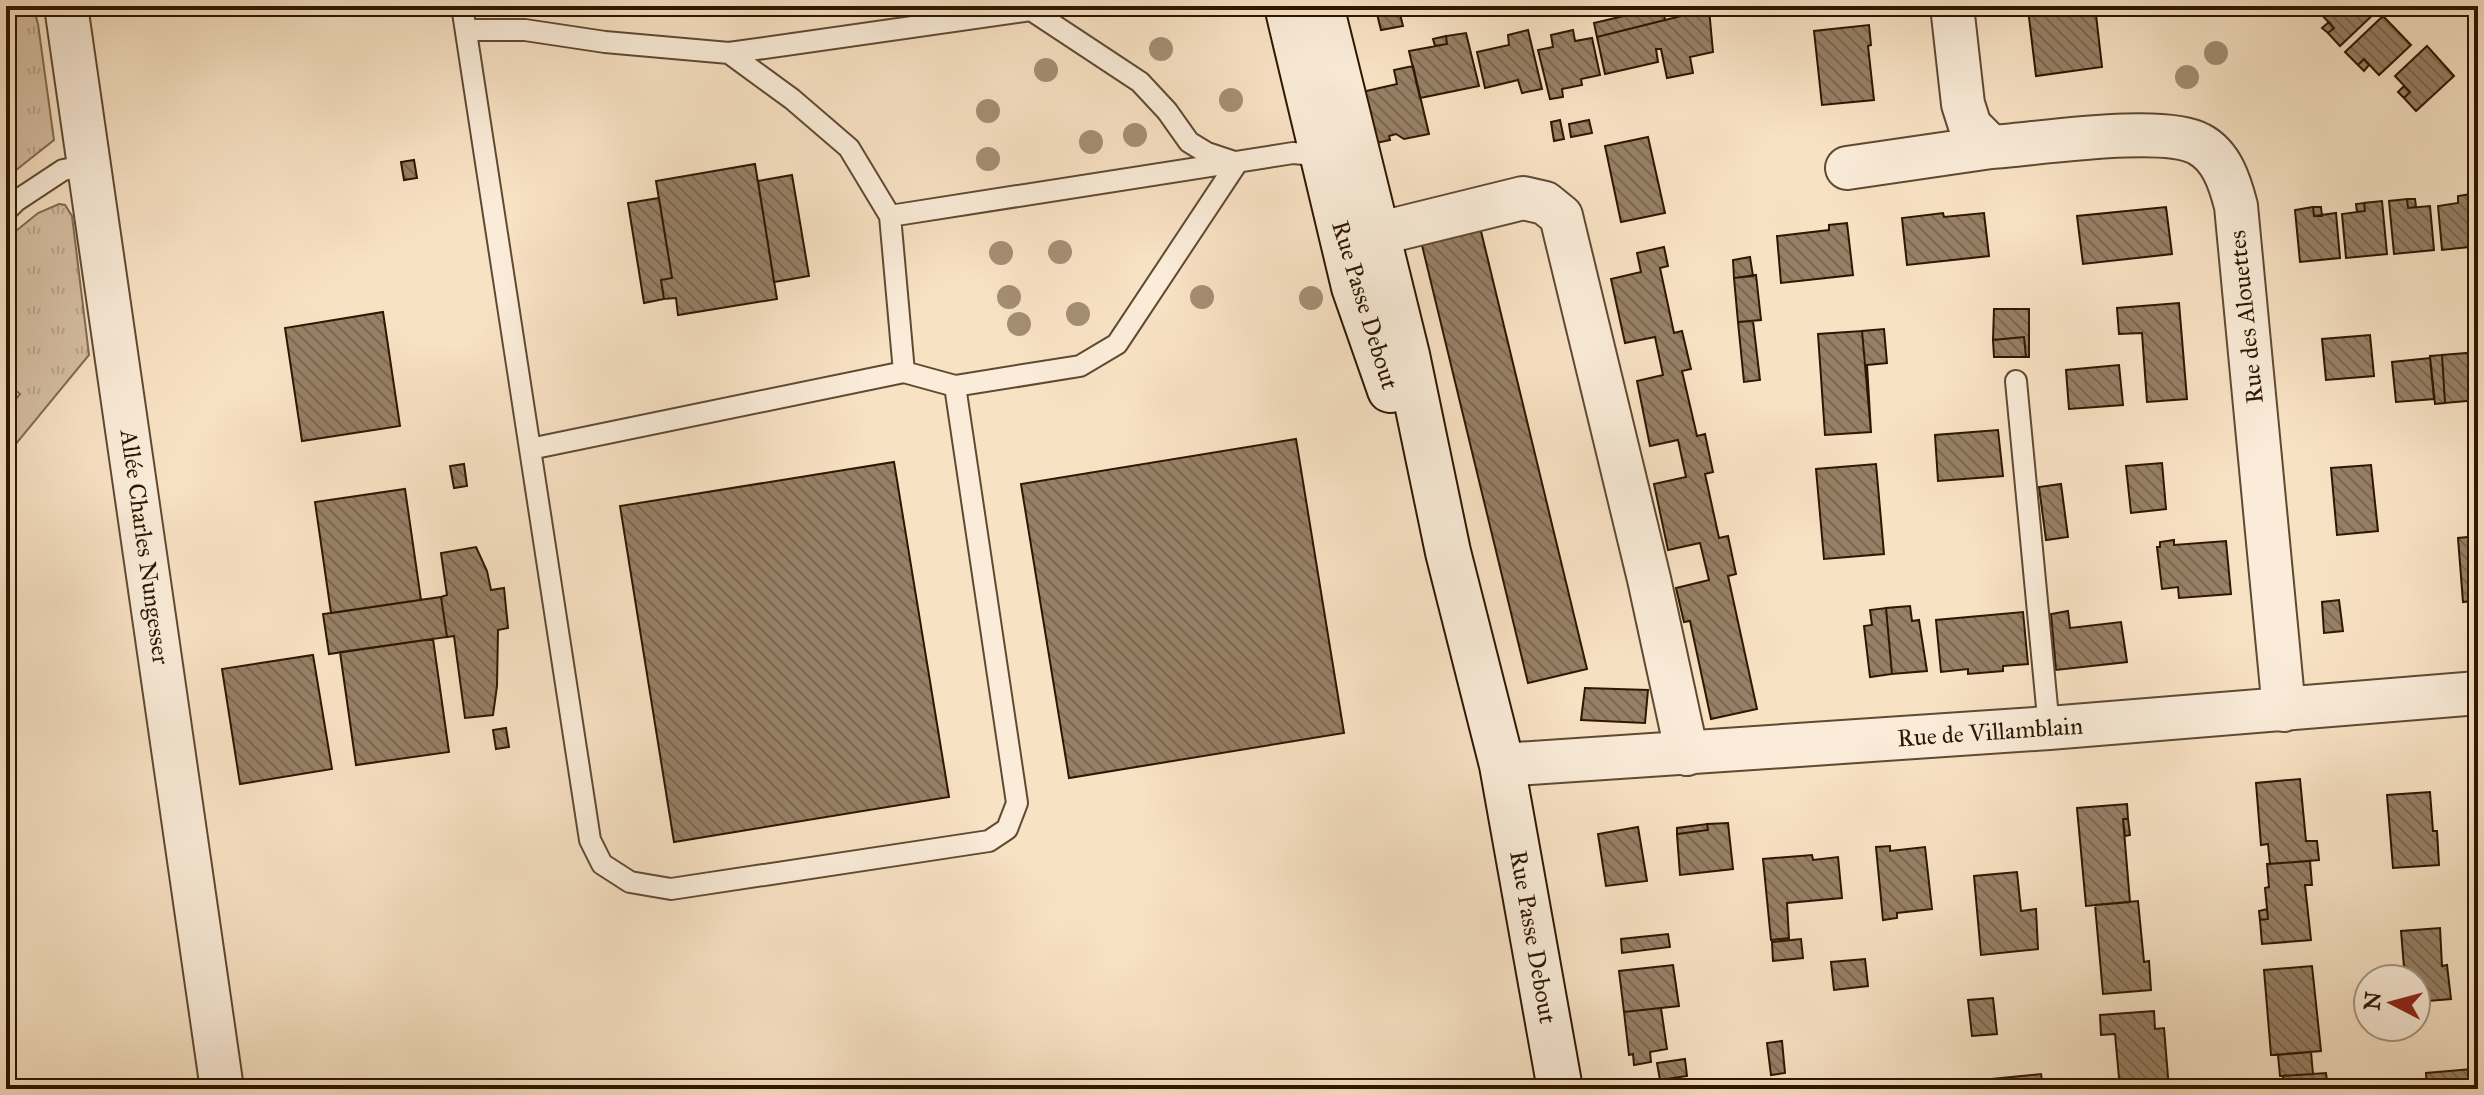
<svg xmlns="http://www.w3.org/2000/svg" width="2484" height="1095" viewBox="0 0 2484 1095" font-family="'IM FELL Great Primer',serif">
	<defs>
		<pattern id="grass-tufts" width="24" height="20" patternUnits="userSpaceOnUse" patternTransform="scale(2)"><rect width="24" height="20" fill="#d6bfa3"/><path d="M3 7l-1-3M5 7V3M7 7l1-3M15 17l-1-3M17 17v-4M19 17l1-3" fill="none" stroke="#b8a38b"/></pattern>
		<pattern id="building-back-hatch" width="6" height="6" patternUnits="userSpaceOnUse" patternTransform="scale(2)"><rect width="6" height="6" fill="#978066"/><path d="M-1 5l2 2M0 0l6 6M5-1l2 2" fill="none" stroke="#7c6852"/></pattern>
	</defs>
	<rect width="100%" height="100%" fill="#f8e2c4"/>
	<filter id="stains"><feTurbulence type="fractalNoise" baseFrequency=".0025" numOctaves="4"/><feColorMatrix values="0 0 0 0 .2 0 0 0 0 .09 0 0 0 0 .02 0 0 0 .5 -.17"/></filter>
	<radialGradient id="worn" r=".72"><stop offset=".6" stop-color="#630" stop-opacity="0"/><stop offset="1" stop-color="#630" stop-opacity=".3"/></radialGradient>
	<!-- grass -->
	<path fill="url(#grass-tufts)" stroke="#826a52" stroke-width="2" d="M6,6h27l5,18 16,116 -48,38z
		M59,204l6,1 7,11 17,139 -83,101v-45l14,-17 -14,-12v-143l32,-26z"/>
	<!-- building -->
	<path fill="url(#building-back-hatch)" stroke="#2e1600" stroke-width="2" d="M1375,6h23l5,20 -22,4z
		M1460,6h22v1l-21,4z
		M1626,6h36l3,14 -68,17 -3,-14 34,-8z
		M2056,6h39l7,61 -66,9 -8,-67z
		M2324,6h50l4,4 -38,36 -12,-13 6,-5 -15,-16z
		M1709,9l4,43 -23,5 3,16 -26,5 -6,-29h-5l2,13 -53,12 -8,-37z
		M2383,16l28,29 -32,30 -15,-16 -6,6 -13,-13z
		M2329,22l5,6 -6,5 -6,-5z
		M1869,25l2,20 -3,1 6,54 -52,5 -8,-74z
		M1528,30l14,59 -20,4 -4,-13 -33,8 -8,-36 32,-7 -1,-10z
		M1573,30l2,11 17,-3 8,37 -19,4 1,6 -20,4 1,8 -13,2 -12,-49 15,-3 -2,-12z
		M1466,33l13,53 -59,12 -11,-47 38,-7 -1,-8z
		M1446,36l1,8 -12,2 -2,-7z
		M2427,46l27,30 -38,35 -12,-13 6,-6 -15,-16z
		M2364,59l5,6 -5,6 -6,-6z
		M1413,66l16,68 -25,5 -8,-5 -7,2 1,4 -14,3 -14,-51 35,-8 -3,-14z
		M2404,86l6,6 -6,6 -6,-6z
		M1560,120l4,19 -10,2 -3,-19z
		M1589,120l3,13 -21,4 -2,-13z
		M1648,137l17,76 -44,9 -16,-76z
		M414,160l3,18 -13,2 -3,-18z
		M755,164l22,135 -99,16 -2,-17 -12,1 -3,-19 11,-2 -16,-97z
		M792,175l17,101 -35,6 -16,-101z
		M2477,193l1,53 -36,4 -4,-44 20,-3v-7z
		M659,198l13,80 -11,2 3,19 -20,4 -16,-100z
		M2407,199h8l1,8 -8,1z
		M2407,199l1,9 22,-2 4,44 -40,4 -5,-53z
		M2382,201l5,53 -41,4 -4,-44 23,-3 -1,-8z
		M2364,203l1,8 -8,1 -1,-8z
		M2166,207l6,47 -89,10 -6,-48z
		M2313,207h8l1,9h-8z
		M2313,207l1,9 22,-3 4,45 -40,4 -5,-52z
		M1943,213l1,4 40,-4 5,43 -82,9 -5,-47z
		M1479,223l108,446 -59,14 -108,-446z
		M1847,223l6,52 -72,8 -4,-47 52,-6v-5z
		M1664,247l4,19 -8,2 14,65 8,-2 9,38 -9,2 15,65 8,-2 8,38 -8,2 14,64 9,-2 8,38 -8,2 29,133 -46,10 -21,-98 -6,1 -8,-34 33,-8 -9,-37 -32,7 -14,-66 32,-7 -8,-37 -28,6 -13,-65 26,-6 -8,-38 -30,6 -14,-64 30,-7 -4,-19z
		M1750,257l3,19 -19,2 -1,-18z
		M1756,275l5,45 -23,2 -4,-44z
		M2179,303l8,96 -40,3 -5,-69 -23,1 -2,-26z
		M1994,309h35v48h-3l-2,-20 -31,3z
		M383,312l17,114 -98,15 -17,-113z
		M1753,321l7,59 -16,2 -6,-60z
		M1884,329l3,34 -20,2 4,67 -9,-101z
		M1862,331l9,101 -46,3 -7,-101z
		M2370,335l4,41 -48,4 -4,-41z
		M2024,337l2,20h-32l-1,-17z
		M2478,352v48l-33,3 -3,-48z
		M2442,355l3,48 -10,1 -5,-48z
		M2430,358l4,41 -38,3 -4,-40z
		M2119,365l4,40 -54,4 -3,-39z
		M1998,430l5,46 -65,5 -3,-46z
		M1296,439l48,294 -275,45 -48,-294z
		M894,462l55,335 -275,45 -54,-336z
		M2162,463l4,46 -35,4 -5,-47z
		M464,464l3,22 -13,2 -4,-22z
		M1876,464l8,90 -60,5 -8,-90z
		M2371,465l7,66 -41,4 -6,-67z
		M2061,484l7,53 -22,3 -7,-53z
		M405,489l16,111 -90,13 -16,-111z
		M2478,536v64l-15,2 -5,-64z
		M2174,540v5l52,-4 5,53 -52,4 -1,-11 -16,2 -5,-42h3v-5z
		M476,547l11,24 4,19 13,-2 4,40 -10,2 -1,56 -4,29 -28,3 -11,-82 -7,1 -6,-40 6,-2 -6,-42z
		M441,597l6,40 -118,17 -6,-40z
		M2339,600l4,31 -19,2 -2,-31z
		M1910,606l2,15 7,-1 8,51 -35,3 -6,-66z
		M1886,608l6,66 -22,3 -6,-51 8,-1 -2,-15z
		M2068,611l2,17 51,-6 6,40 -71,8 -5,-56z
		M2023,612l5,52 -25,2v5l-35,3v-5l-27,3 -5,-52z
		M433,639l16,113 -93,13 -16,-113z
		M313,655l19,114 -92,15 -18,-115z
		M1585,688l63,2 -3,33 -64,-3z
		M506,728l3,19 -13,2 -3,-19z
		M2300,779l6,62h11l2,19 -49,4 -2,-20 -7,1 -5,-62z
		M2430,792l3,39h4l2,34 -46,3 -6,-73z
		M2127,804l1,15h-5l7,83 -44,4 -9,-98z
		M2123,819h5l2,16 -5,1z
		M1728,823l5,46 -53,6 -3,-41 31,-4 -1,-6z
		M1707,824l1,6 -31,4v-6z
		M1638,827l9,54 -41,5 -8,-52z
		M1890,846v5l35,-4 7,62 -35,4v5l-14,2 -7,-73z
		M1812,855l1,5 25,-3 4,41 -55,5 2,35 -18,2 -8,-81z
		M2310,861l2,24h-7l6,55 -49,4 -2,-24 8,-1 -3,-31 4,-1 -2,-23z
		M2017,872l4,39 15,-2 2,40 -57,6 -7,-79z
		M2138,901l6,61 5,-1 2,29 -48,4 -8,-89z
		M2267,909l1,10 -8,1 -1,-9z
		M2440,928l2,38 5,-1 4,34 -35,3v-23h-11l-4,-48z
		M1668,934l2,13 -48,6 -1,-14z
		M1801,939l2,19 -30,3 -1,-19z
		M1865,959l3,27 -34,4 -3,-28z
		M1673,965l6,41 -55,6 -5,-41z
		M2312,966l9,85 -50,4 -7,-85z
		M1993,998l4,36 -25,2 -4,-36z
		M1661,1008l6,41 -17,3 1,10 -17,3 -1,-11 -4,1 -5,-43z
		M2154,1011l1,18 9,-1 5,61h-49l-5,-55 -14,1 -1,-20z
		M1782,1041l3,32 -14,2 -4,-32z
		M2311,1052l2,22 -33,2 -2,-21z
		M1685,1059l2,17 -27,4 -3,-17z
		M2472,1069l2,20h-47l-1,-16z
		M2326,1073l2,16h-44l-1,-13z
		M2041,1074l2,15h-50l-1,-10z"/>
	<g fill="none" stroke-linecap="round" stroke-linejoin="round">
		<!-- service casing -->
		<g stroke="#604931" stroke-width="24">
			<path id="service" d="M462,6l128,834 12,24 28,18 41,7 318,-48 18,-12 10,-26 -62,-417
				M466,30h59l80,12 124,11 302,-43 109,72 27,29 22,31 18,11 30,10
				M729,53l63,46 57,49 41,68 14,156
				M6,211l10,-10 47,-31 28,-5
				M890,216l403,-63 33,3
				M2016,381l33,347
				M530,449l374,-77 51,14 125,-20 37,-22 120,-181"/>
		</g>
		<!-- minor casing -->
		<g stroke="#604931" stroke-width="46">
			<path id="minor" d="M66,6l156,1083
				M1952,6l11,98 7,22 21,21c45,-3 172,-23 208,-3 23,12 31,39 37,62l48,504
				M1847,168l144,-21
				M1377,234l146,-36 22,5 16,13 88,363 38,175
				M1502,765l547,-37 429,-35"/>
		</g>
		<!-- secondary casing -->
		<g stroke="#2e1600" stroke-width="48">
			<path id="secondary" d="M1287,6l67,281 36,103
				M1321,6l86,349 41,197 54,213 58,324"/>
		</g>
		<!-- service -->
		<use href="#service" stroke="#faecd9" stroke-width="20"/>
		<!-- minor -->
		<use href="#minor" stroke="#faecd9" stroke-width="42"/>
		<!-- secondary -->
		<use href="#secondary" stroke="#faecd9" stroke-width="44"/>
	</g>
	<!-- trees -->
	<g fill="#a48e73">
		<circle cx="1161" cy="49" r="12"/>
		<circle cx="2216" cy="53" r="12"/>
		<circle cx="1046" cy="70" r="12"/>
		<circle cx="2187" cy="77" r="12"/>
		<circle cx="1231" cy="100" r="12"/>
		<circle cx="988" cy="111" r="12"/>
		<circle cx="1135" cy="135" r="12"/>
		<circle cx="1091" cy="142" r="12"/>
		<circle cx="988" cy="159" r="12"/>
		<circle cx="1060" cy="252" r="12"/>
		<circle cx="1001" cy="253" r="12"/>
		<circle cx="1009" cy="297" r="12"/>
		<circle cx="1202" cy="297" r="12"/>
		<circle cx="1311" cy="298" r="12"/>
		<circle cx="1078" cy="314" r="12"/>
		<circle cx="1019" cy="324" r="12"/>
	</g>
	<g text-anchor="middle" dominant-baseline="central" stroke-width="6" stroke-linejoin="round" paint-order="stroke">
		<!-- street labels -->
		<g font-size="24" fill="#2e1600" stroke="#faecd9">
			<text transform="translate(1365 305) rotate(73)">Rue Passe Debout</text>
			<text transform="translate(2246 317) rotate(-96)">Rue des Alouettes</text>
			<text transform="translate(145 547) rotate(82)">Allée Charles Nungesser</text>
			<text transform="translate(1990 732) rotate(-4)">Rue de Villamblain</text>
			<text transform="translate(1533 937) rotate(80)">Rue Passe Debout</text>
		</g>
	</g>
	<!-- margin -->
	<rect width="2484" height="1095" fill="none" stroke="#f8e2c4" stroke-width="32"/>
	<rect x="8" y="8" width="2468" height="1079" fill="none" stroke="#2e1600" stroke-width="4"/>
	<rect x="16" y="16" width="2452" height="1063" fill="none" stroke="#2e1600" stroke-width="2"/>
	<!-- north arrow -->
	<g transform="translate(2392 1003) rotate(276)"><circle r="38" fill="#faecd9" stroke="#a89682" stroke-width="2"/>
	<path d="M0-6L14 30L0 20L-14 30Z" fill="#8f2418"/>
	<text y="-12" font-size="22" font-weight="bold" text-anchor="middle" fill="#2e1600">N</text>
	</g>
	<rect width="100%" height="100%" filter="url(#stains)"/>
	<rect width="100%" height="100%" fill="url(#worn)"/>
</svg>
